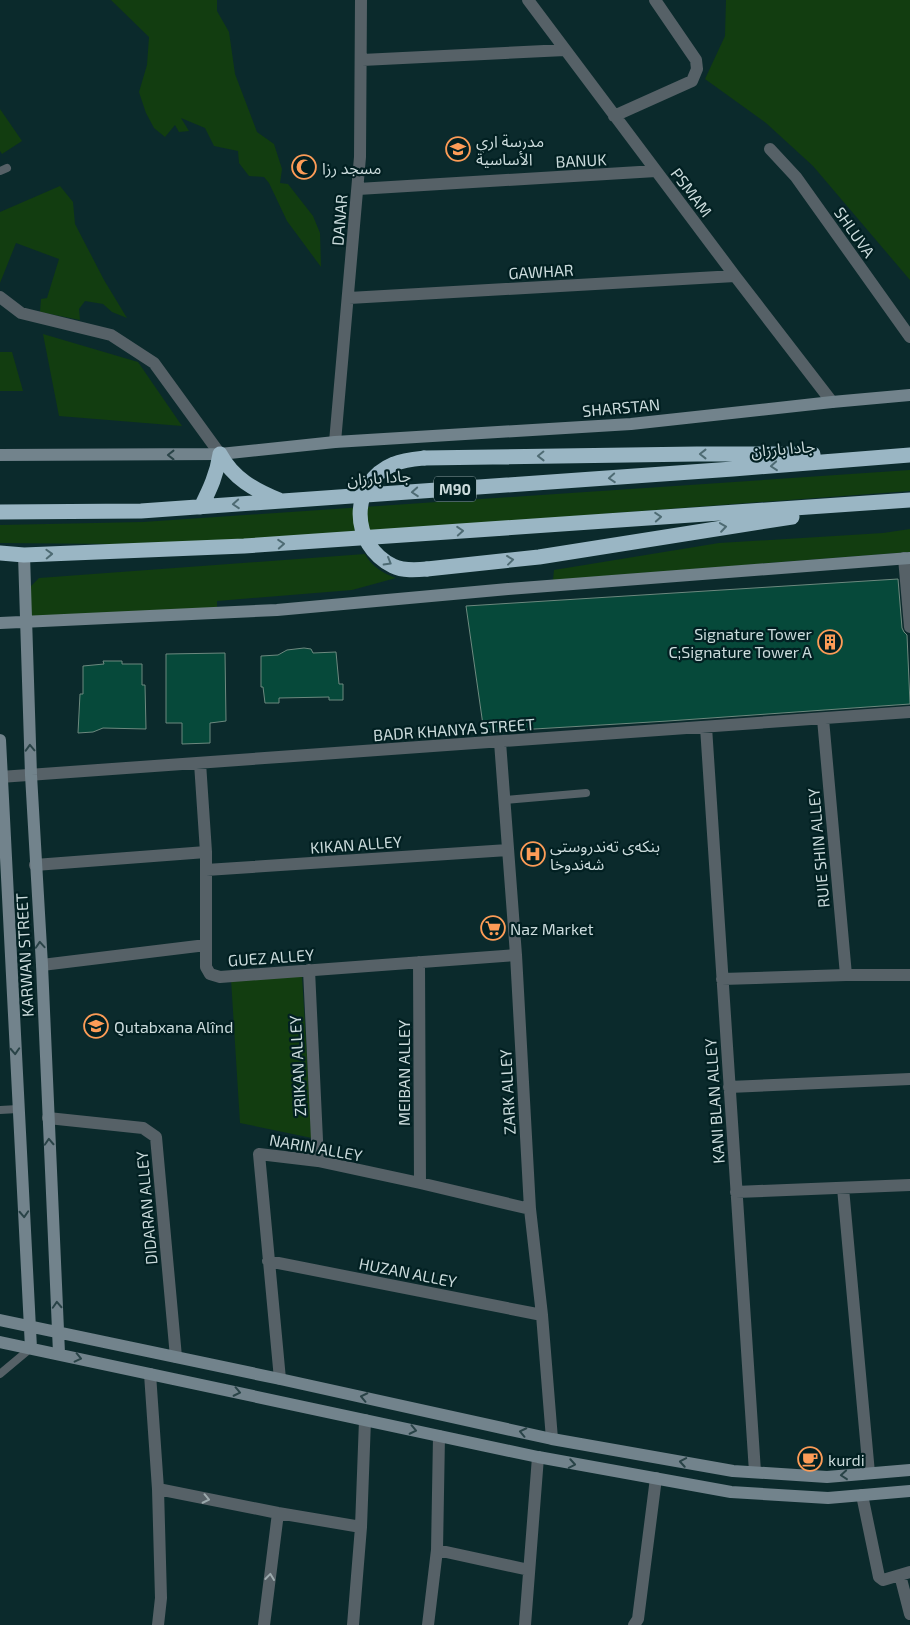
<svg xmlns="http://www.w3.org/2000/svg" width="910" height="1625" viewBox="0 0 910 1625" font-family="'Exo 2','Noto Sans Arabic',sans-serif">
	<rect width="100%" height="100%" fill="#0b2a2c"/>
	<!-- green -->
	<path fill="#123d10" d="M111,0h106v11l12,21 6,42 22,58 17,12 8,25 -2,14 8,1 25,32 7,17 1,34 -34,-46 -18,-38 -5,-6 -15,-1 -10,-13 -1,-12 -24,-5 -9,-18 -24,-10 8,13 -10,1 -4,-7 -10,12 -11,-9 -8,-15 -7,-21 8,-27 2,-28z
		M726,0h184v280l-97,-114 -47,-43 -61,-44 20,-43z
		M0,109l22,32 -20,13 -2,-3z
		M60,186l13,16 2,22 29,56 23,38 -15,-6 -9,-8 -18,-3 -6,8 1,11 -40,-8 1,-13 6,-1 12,-39 -43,-16 -16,40v-71z
		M43,334l95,28 44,64 -123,-10z
		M0,352h12l11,39h-23z
		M910,470v21l-645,48 -152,5 -113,-1v-18l143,-3z
		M910,529v23l-357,28 1,-10 165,-27 164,-10z
		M365,554c6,12 19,20 31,24l-44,12 -135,11v8l-182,9 -5,-3 -2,-26 11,-11z
		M302,976l10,162 -72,-15 -9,-144z"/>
	<!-- building -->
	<path fill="#06493a" stroke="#6d897f" d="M898,579l4,49 2,4 3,3 3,69 -242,17 -184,11 -18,-126z
		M304,648l7,1 2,4 23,-1 3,32h4v16h-14v-3l-50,1v5h-14l-2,-16h-2v-31l17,-1 9,-5z
		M225,653l1,68 -16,2v20l-28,1v-21h-16v-69z
		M103,661h19v3h20v21h3l1,44 -43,-1 -10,4 -15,1 2,-39h3v-28l21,-2z"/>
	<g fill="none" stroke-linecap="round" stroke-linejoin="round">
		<!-- lane -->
		<path stroke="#566167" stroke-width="8" d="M0,171l7,-3
			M505,800l81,-7
			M0,1110l18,-1
			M0,1374l31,-26"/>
		<!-- street -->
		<path stroke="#566167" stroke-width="12" d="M528,0l207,276 97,126
			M362,60l203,-10
			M614,116l78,-35 5,-12 -1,-9 -41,-60
			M770,149l26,28 114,160
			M358,189l298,-18
			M0,297l21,16 90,22 43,28 66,91
			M349,298l386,-22
			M335,442l25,-285 1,-157
			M904,558l6,69
			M823,719l23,256
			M706,727l49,745
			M500,742l16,213 14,254 12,106 10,124
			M200,763l6,89v115l4,7 10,3 296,-22
			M0,777l910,-65
			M35,865l171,-13
			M206,870l302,-20
			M419,962l1,221
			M42,965l164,-20
			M309,970l9,191
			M722,979l124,-4h64
			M729,1087l181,-8
			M48,1118l95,10 13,9 20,220
			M843,1188l26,285
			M736,1192l174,-7
			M268,1261l274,54
			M150,1374l8,115 3,109 -3,27
			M280,1379l-21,-225 59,7 102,22 110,26
			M158,1489l120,24 83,14
			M862,1495l17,82 4,3 27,-8
			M437,1550l92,20
			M900,1575l10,39
			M264,1625l14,-112
			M353,1625l8,-98 4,-107
			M428,1625l9,-75 2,-114
			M525,1625l13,-168
			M634,1625l4,-6 18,-141"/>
		<!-- secondary -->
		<path stroke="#72838c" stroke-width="12" d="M0,455l220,-1 115,-12 296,-18 201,-22 78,-7
			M24,555l7,220 11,190 17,388
			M0,623l277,-13 231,-21 402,-31
			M0,740l31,608
			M0,1320l280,59 272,60 181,32 94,6 83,-7
			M0,1342l538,115 193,35 97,6 82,-7"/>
		<!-- highway -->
		<path stroke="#9ab6c4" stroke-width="15" d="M220,454c13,24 34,36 59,46
			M424,458l273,-4h116
			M201,507c9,-18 16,-33 19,-53
			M0,512l141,-1 592,-42 177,-14
			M0,553l24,2 220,-9 666,-46
			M427,569l112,-12 253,-40"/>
		<!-- highway-bridge -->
		<path stroke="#9ab6c4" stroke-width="15" d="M424,458c-10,1 -21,2 -30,6 -46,19 -44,81 -1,102 10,5 23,4 34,3"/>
	</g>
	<!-- one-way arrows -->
	<defs><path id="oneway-chevron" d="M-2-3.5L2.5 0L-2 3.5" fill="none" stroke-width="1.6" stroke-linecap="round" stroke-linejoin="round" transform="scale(1.25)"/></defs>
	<g stroke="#4e6b73">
		<use href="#oneway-chevron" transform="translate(703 454) rotate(-180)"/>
		<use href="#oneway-chevron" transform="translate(541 456) rotate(179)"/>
		<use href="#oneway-chevron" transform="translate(774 466) rotate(175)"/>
		<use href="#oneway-chevron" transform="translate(612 478) rotate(176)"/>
		<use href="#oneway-chevron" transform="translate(415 492) rotate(176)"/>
		<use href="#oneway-chevron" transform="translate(236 504) rotate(176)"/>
		<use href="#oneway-chevron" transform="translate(658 517) rotate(-4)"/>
		<use href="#oneway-chevron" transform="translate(723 527) rotate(-8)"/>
		<use href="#oneway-chevron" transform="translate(460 531) rotate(-4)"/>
		<use href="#oneway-chevron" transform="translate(281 544) rotate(-4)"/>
		<use href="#oneway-chevron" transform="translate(49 554) rotate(-2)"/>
		<use href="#oneway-chevron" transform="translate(510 560) rotate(-7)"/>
		<use href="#oneway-chevron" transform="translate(388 562) rotate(30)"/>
	</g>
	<g stroke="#294347">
		<use href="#oneway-chevron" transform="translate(171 455) rotate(180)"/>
		<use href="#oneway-chevron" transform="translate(30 748) rotate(-92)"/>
		<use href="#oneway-chevron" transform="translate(40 945) rotate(-94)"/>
		<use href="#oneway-chevron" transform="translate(15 1051) rotate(87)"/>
		<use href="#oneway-chevron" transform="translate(49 1142) rotate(-93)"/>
		<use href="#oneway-chevron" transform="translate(24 1214) rotate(87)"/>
		<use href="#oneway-chevron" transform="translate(57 1305) rotate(-93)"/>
		<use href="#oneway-chevron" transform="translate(78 1358) rotate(13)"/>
		<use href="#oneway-chevron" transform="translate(237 1392) rotate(12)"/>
		<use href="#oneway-chevron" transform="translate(364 1397) rotate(-168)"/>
		<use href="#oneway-chevron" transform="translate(413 1430) rotate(12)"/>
		<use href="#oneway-chevron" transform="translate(523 1432) rotate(-168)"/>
		<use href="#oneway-chevron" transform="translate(683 1462) rotate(-170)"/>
		<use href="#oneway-chevron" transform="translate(572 1464) rotate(10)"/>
		<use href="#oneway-chevron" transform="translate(844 1475) rotate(175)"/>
	</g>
	<g stroke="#9caaad">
		<use href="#oneway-chevron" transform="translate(206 1499) rotate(12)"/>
		<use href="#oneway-chevron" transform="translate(270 1577) rotate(-83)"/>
	</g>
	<!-- icons -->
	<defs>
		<g id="school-ring" transform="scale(1.25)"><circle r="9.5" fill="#022022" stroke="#fd9c57" stroke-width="1.5"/><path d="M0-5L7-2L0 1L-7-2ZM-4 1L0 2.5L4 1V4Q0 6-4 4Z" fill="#fd9c57"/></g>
		<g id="mosque-ring" transform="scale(1.25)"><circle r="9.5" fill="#022022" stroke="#fd9c57" stroke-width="1.5"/><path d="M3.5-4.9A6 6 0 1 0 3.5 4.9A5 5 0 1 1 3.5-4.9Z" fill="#fd9c57"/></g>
		<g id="building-ring" transform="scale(1.25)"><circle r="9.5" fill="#022022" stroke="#fd9c57" stroke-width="1.5"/><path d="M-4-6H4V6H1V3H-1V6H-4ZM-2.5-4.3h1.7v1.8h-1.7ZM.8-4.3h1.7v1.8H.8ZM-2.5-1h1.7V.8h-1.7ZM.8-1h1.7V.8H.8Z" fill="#fd9c57"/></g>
		<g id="hospital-ring" transform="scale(1.25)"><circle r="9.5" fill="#022022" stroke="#fd9c57" stroke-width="1.5"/><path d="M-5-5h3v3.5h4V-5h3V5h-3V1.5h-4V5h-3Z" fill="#fd9c57"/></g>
		<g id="supermarket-ring" transform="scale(1.25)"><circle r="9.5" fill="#022022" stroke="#fd9c57" stroke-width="1.5"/><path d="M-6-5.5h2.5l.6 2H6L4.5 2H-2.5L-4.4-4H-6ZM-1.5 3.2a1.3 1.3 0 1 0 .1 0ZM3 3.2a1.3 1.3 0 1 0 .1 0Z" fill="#fd9c57"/></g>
		<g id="cafe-ring" transform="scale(1.25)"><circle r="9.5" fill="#022022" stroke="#fd9c57" stroke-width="1.5"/><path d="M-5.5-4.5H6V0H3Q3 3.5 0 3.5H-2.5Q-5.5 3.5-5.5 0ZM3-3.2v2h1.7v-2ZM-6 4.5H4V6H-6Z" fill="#fd9c57"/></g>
	</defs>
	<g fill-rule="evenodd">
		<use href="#school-ring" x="458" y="149"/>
		<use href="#mosque-ring" x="304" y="167"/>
		<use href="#building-ring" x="830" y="642"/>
		<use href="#hospital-ring" x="533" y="854"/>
		<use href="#supermarket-ring" x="493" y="928"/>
		<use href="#school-ring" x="96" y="1026"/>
		<use href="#cafe-ring" x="810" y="1459"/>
	</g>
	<g text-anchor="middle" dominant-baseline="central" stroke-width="4.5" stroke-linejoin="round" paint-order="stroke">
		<!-- shield labels -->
		<rect fill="#022022" stroke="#8fa3a4" stroke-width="1" x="434" y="476.5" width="42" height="25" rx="4"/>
		<g font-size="15" font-weight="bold" fill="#cbdbdc">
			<text x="455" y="489">M90</text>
		</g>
		<!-- poi labels -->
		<g font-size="16" fill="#cbdbdc" stroke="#022022" text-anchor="start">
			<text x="476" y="140">مدرسة اري<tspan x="476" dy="18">الأساسية</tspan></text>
			<text x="322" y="167">مسجد رزا</text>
			<text x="812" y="633" text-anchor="end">Signature Tower<tspan x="812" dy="18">C;Signature Tower A</tspan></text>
			<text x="550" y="845">بنکەی تەندروستی<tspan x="550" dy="18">شەندوخا</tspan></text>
			<text x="510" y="928">Naz Market</text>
			<text x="114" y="1026">Qutabxana Alînd</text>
			<text x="828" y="1459">kurdi</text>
		</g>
		<!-- street labels -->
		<g font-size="16" fill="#cbdbdc" stroke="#022022">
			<text transform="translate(581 160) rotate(-3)">BANUK</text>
			<text transform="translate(692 192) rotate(53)">PSMAM</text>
			<text transform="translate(339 220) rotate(-85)">DANAR</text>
			<text transform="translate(855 232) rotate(55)">SHLUVA</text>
			<text transform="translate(541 271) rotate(-3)">GAWHAR</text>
			<text transform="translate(621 407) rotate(-5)">SHARSTAN</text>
			<text transform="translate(783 448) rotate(-5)">جادا بارزان</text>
			<text transform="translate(379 477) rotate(-4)">جادا بارزان</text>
			<text transform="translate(454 729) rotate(-4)">BADR KHANYA STREET</text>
			<text transform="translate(356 844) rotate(-4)">KIKAN ALLEY</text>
			<text transform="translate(818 848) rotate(-95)">RUIE SHIN ALLEY</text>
			<text transform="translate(24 955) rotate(-93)">KARWAN STREET</text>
			<text transform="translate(271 957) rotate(-4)">GUEZ ALLEY</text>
			<text transform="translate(297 1066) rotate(-93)">ZRIKAN ALLEY</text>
			<text transform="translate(403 1073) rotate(-90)">MEIBAN ALLEY</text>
			<text transform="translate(507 1092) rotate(-93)">ZARK ALLEY</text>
			<text transform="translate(714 1101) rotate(-94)">KANI BLAN ALLEY</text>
			<text transform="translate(316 1147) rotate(10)">NARIN ALLEY</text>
			<text transform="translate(146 1208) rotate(-95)">DIDARAN ALLEY</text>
			<text transform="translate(408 1272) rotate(11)">HUZAN ALLEY</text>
		</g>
	</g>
</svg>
